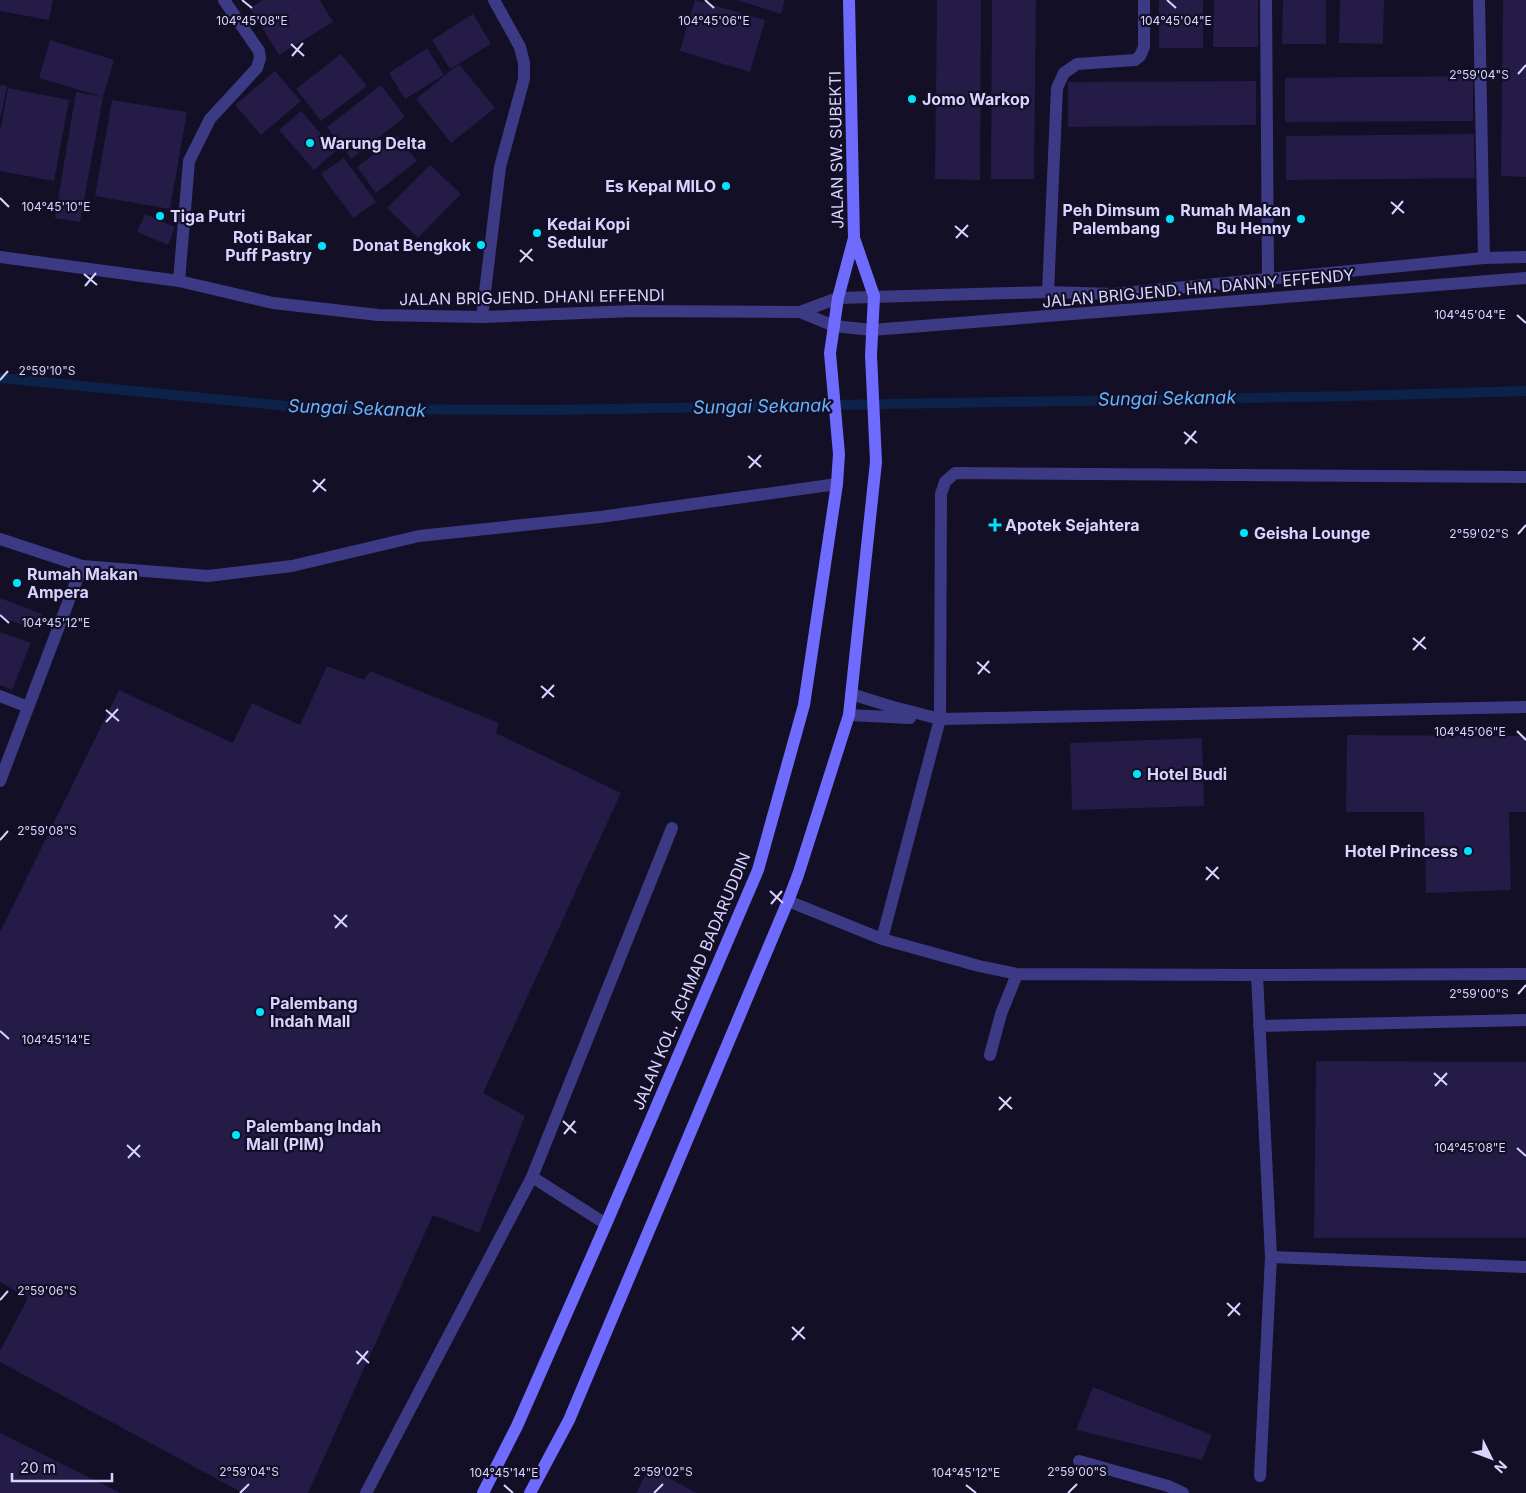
<svg xmlns="http://www.w3.org/2000/svg" width="1526" height="1493" viewBox="0 0 1526 1493" font-family="Inter,sans-serif">
	<rect width="100%" height="100%" fill="#130f26"/>
	<g fill="none" stroke-linecap="round" stroke-linejoin="round">
		<!-- stream -->
		<path stroke="#0c2248" stroke-width="10" d="M0,378l317,31 235,1 800,-14 174,-5"/>
	</g>
	<!-- building -->
	<path fill="#241b47" d="M0,0h53l-4,20 -49,-9z
		M263,0h57l13,22 -54,33 -29,-47z
		M695,0l70,20 -15,52 -70,-21z
		M737,0h48l-4,14z
		M937,0h44l-1,180 -45,-1z
		M992,0h44l-2,179h-43z
		M1159,0h44v48h-44z
		M1214,0h44v47h-45z
		M1283,0h43v44h-44z
		M1340,0h44l-1,44 -44,-1z
		M1503,0h23v177l-25,-1z
		M473,14l18,30 -41,25 -18,-29z
		M50,40l64,20 -11,37 -23,125 -25,-4 21,-126 27,5 -64,-19z
		M427,48l17,27 -39,24 -16,-26z
		M341,54l26,32 -46,35 -25,-32z
		M459,64l36,44 -44,35 -35,-44z
		M275,71l26,30 -40,34 -26,-30z
		M1473,76v45l-188,1v-44z
		M1256,81v44l-188,2v-45z
		M0,85l7,1 -6,30h-1z
		M381,85l24,32 -54,42 -24,-32z
		M8,88l61,12 -15,81 -54,-10v-40z
		M112,100l75,12 -17,97 -75,-13z
		M301,111l35,40 -22,19 -35,-40z
		M1474,134l1,44 -189,2v-44z
		M398,136l19,25 -41,32 -19,-26z
		M344,158l32,44 -23,16 -32,-44z
		M430,165l31,29 -43,44 -31,-30z
		M145,214l30,13 -7,18 -31,-13z
		M0,598l42,16 -6,16 -36,-13z
		M0,632l31,11 -19,47 -12,-5z
		M327,666l37,14 6,-9 129,52 -3,10 125,60 -138,300 42,23 -46,117 -46,-18 -125,278h-65l-243,-131v-11l28,-53 -28,-16v-350l119,-242 114,53 19,-40 48,22z
		M1347,735l179,1v76h-17l2,78 -85,3 -2,-81h-78z
		M1202,738l2,68 -132,4 -2,-67z
		M1316,1061l210,1v176h-212z
		M1093,1387l119,48 -10,25 -126,-30z
		M0,1433l120,60h-120z
		M649,1468l48,25h-61z"/>
	<g fill="none" stroke-linecap="round" stroke-linejoin="round">
		<!-- service -->
		<path stroke="#3d3a85" stroke-width="12" d="M851,694l42,13 47,12
			M0,696l28,11
			M849,715l61,3
			M940,719l1,-225 4,-12 10,-9 571,4
			M788,901l94,38 97,27 38,8 240,1 14,282 255,10
			M882,939l58,-220 586,-12
			M1257,975l269,-1
			M1259,1026l267,-6
			M990,1055l11,-41 16,-40
			M532,1177l74,47
			M1260,1476l11,-219
			M366,1493l166,-316 140,-349"/>
		<!-- minor -->
		<path stroke="#3d3a85" stroke-width="12" d="M1266,0l2,279
			M1479,0l5,258
			M179,281l10,-120 21,-42 47,-51 3,-10 -1,-7 -35,-51
			M1048,292l9,-204 7,-15 13,-9 58,-4 5,-4 4,-9v-47
			M482,317l18,-150 24,-88v-16l-4,-16 -26,-47
			M0,539l82,27 -82,215
			M82,566l126,10 84,-10 127,-30 181,-19 237,-33
			M1079,1461l89,25 15,7"/>
		<!-- tertiary -->
		<path stroke="#3d3a85" stroke-width="12" d="M0,257l179,24 94,22 105,12 104,2 151,-6 167,1 38,-14 210,-6 65,2 371,-36 42,-1
			M800,312l34,14 38,4 654,-52"/>
		<!-- secondary -->
		<path stroke="#6f6bff" stroke-width="12" d="M483,1493l34,-67 89,-202 152,-354 46,-165 33,-221 2,-30 -9,-101 8,-55 16,-60 -5,-238
			M530,1493l39,-73 219,-519 10,-26 51,-160 27,-253 -5,-107 3,-59 -20,-58"/>
	</g>
	<!-- ticks -->
	<path fill="none" stroke="#d9d4ff" stroke-width="2" d="M242,0l10,8M705,0l9,8M1167,0l9,8M291,44l13,12M292,56l11,-13M1518,74l8,-9M0,198l9,9M1391,202l13,11M1392,214l11,-13M955,226l13,11M956,238l12,-13M520,250l13,11M520,262l12,-13M84,274l13,11M85,286l11,-13M1517,315l9,8M0,380l8,-9M1184,432l13,11M1185,444l11,-13M748,456l13,11M749,468l12,-13M313,480l13,11M313,492l12,-13M1518,534l8,-9M0,615l9,8M1413,638l13,11M1413,650l12,-13M977,662l13,11M978,674l11,-13M541,686l13,11M542,698l12,-13M106,710l13,11M106,722l12,-13M1517,731l9,9M0,840l8,-9M1206,867l13,12M1206,880l12,-13M770,891l13,12M771,904l11,-13M334,915l13,12M335,928l12,-13M1518,994l8,-9M0,1031l9,8M1434,1073l13,12M1435,1086l12,-13M999,1097l13,12M999,1110l12,-13M563,1121l13,12M564,1134l11,-13M127,1145l13,12M1517,1148l9,8M128,1158l12,-13M0,1300l8,-9M1227,1303l13,12M1228,1316l12,-13M792,1327l13,12M792,1340l12,-13M356,1351l13,12M357,1364l11,-13M504,1485l9,8M966,1485l10,8M240,1493l9,-9M654,1493l9,-9M1068,1493l9,-9"/>
	<!-- markers -->
	<g fill="#00e5ff" stroke="#130f26" stroke-width="2">
		<circle cx="912" cy="99" r="5"/>
		<circle cx="310" cy="143" r="5"/>
		<circle cx="726" cy="186" r="5"/>
		<circle cx="160" cy="216" r="5"/>
		<circle cx="1170" cy="219" r="5"/>
		<circle cx="1301" cy="219" r="5"/>
		<circle cx="537" cy="233" r="5"/>
		<circle cx="481" cy="245" r="5"/>
		<circle cx="322" cy="246" r="5"/>
		<path d="M992.5 517.5h5v5h5v5h-5v5h-5v-5h-5v-5h5z"/>
		<circle cx="1244" cy="533" r="5"/>
		<circle cx="17" cy="583" r="5"/>
		<circle cx="1137" cy="774" r="5"/>
		<circle cx="1468" cy="851" r="5"/>
		<circle cx="260" cy="1012" r="5"/>
		<circle cx="236" cy="1135" r="5"/>
	</g>
	<g text-anchor="middle" dominant-baseline="central" stroke-width="4.5" stroke-linejoin="round" paint-order="stroke">
		<!-- poi labels -->
		<g font-size="16" font-weight="bold" fill="#d9d4ff" stroke="#130f26" text-anchor="start">
			<text x="922" y="99">Jomo Warkop</text>
			<text x="320" y="143">Warung Delta</text>
			<text x="716" y="186" text-anchor="end">Es Kepal MILO</text>
			<text x="1160" y="210" text-anchor="end">Peh Dimsum<tspan x="1160" dy="18">Palembang</tspan></text>
			<text x="1291" y="210" text-anchor="end">Rumah Makan<tspan x="1291" dy="18">Bu Henny</tspan></text>
			<text x="170" y="216">Tiga Putri</text>
			<text x="547" y="224">Kedai Kopi<tspan x="547" dy="18">Sedulur</tspan></text>
			<text x="312" y="237" text-anchor="end">Roti Bakar<tspan x="312" dy="18">Puff Pastry</tspan></text>
			<text x="471" y="245" text-anchor="end">Donat Bengkok</text>
			<text x="1005" y="525">Apotek Sejahtera</text>
			<text x="1254" y="533">Geisha Lounge</text>
			<text x="27" y="574">Rumah Makan<tspan x="27" dy="18">Ampera</tspan></text>
			<text x="1147" y="774">Hotel Budi</text>
			<text x="1458" y="851" text-anchor="end">Hotel Princess</text>
			<text x="270" y="1003">Palembang<tspan x="270" dy="18">Indah Mall</tspan></text>
			<text x="246" y="1126">Palembang Indah<tspan x="246" dy="18">Mall (PIM)</tspan></text>
		</g>
		<!-- street labels -->
		<g font-size="16" fill="#d9d4ff" stroke="#130f26">
			<text transform="translate(836 150) rotate(-91)">JALAN SW. SUBEKTI</text>
			<text transform="translate(1198 288) rotate(-5)">JALAN BRIGJEND. HM. DANNY EFFENDY</text>
			<text transform="translate(532 297) rotate(-1)">JALAN BRIGJEND. DHANI EFFENDI</text>
			<text transform="translate(691 981) rotate(-67)">JALAN KOL. ACHMAD BADARUDDIN</text>
		</g>
		<!-- water labels -->
		<g font-size="18" font-style="italic" fill="#62b6ff" stroke="#130f26">
			<text transform="translate(1167 398) rotate(-1)">Sungai Sekanak</text>
			<text transform="translate(762 406) rotate(-1)">Sungai Sekanak</text>
			<text transform="translate(357 408) rotate(2)">Sungai Sekanak</text>
		</g>
	</g>
	<g font-size="12" text-anchor="middle" fill="#d9d4ff" stroke="#130f26" stroke-width="4.5" stroke-linejoin="round" paint-order="stroke">
		<text x="252" y="25">104°45'08"E</text>
		<text x="714" y="25">104°45'06"E</text>
		<text x="1176" y="25">104°45'04"E</text>
		<text x="1479" y="79">2°59'04"S</text>
		<text x="56" y="211">104°45'10"E</text>
		<text x="1470" y="319">104°45'04"E</text>
		<text x="47" y="375">2°59'10"S</text>
		<text x="1479" y="538">2°59'02"S</text>
		<text x="56" y="627">104°45'12"E</text>
		<text x="1470" y="736">104°45'06"E</text>
		<text x="47" y="835">2°59'08"S</text>
		<text x="1479" y="998">2°59'00"S</text>
		<text x="56" y="1044">104°45'14"E</text>
		<text x="1470" y="1152">104°45'08"E</text>
		<text x="47" y="1295">2°59'06"S</text>
		<text x="249" y="1476">2°59'04"S</text>
		<text x="663" y="1476">2°59'02"S</text>
		<text x="1077" y="1476">2°59'00"S</text>
		<text x="504" y="1477">104°45'14"E</text>
		<text x="966" y="1477">104°45'12"E</text>
	</g>
	<!-- north arrow -->
	<g transform="translate(1491 1458) rotate(132)" stroke="#130f26" stroke-width="4" paint-order="stroke">
	<path d="M0-4L9 19L0 12L-9 19Z" fill="#d9d4ff"/>
	<text y="-8" font-size="14" font-weight="bold" text-anchor="middle" fill="#d9d4ff">N</text>
	</g>
	<!-- scale -->
	<path d="M12 1473v8h100v-8" fill="none" stroke="#d9d4ff" stroke-width="2.5"/>
	<text x="20" y="1473" font-size="15" fill="#d9d4ff" stroke="#130f26" stroke-width="4" paint-order="stroke">20 m</text>
</svg>
